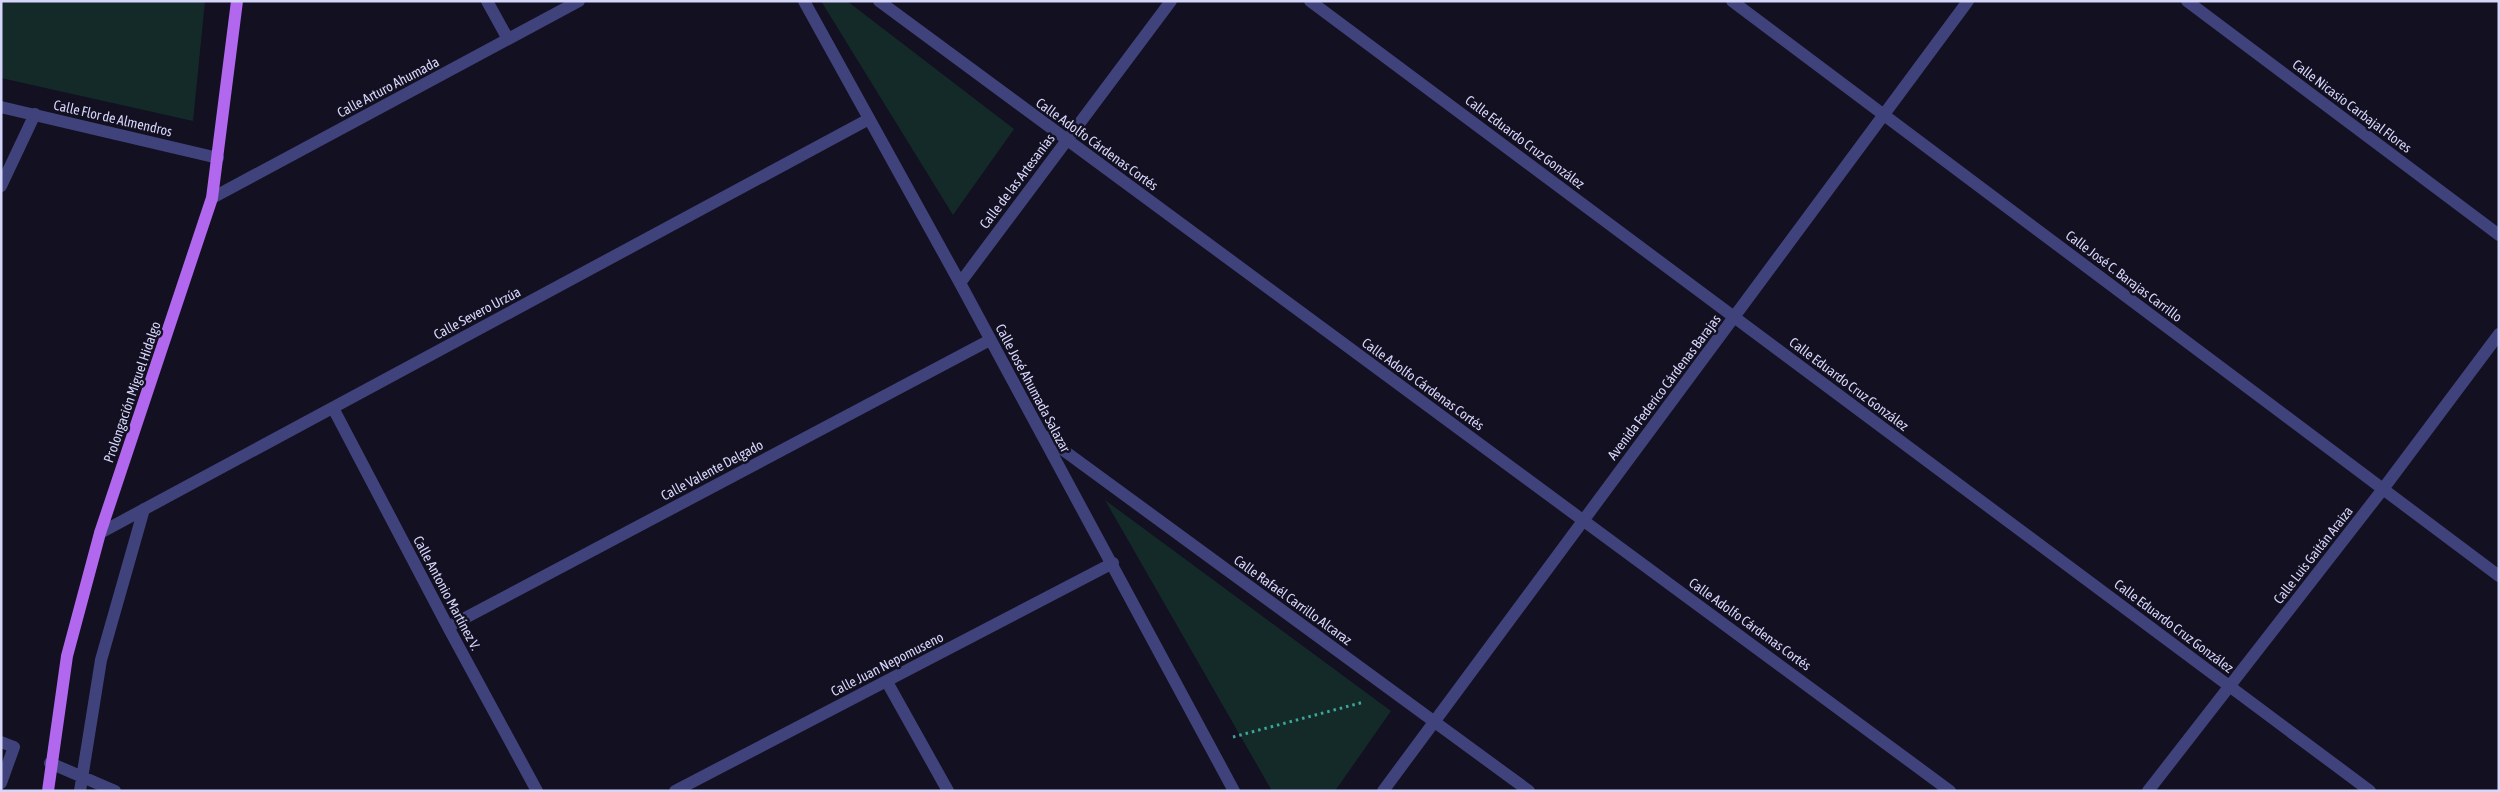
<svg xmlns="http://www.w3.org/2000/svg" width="2500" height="792" viewBox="0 0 2500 792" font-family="'Asap Condensed',sans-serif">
	<rect width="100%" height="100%" fill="#121021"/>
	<!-- green -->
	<path fill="#142a28" d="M1,1h204l-12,120 -192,-43z
		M821,1h26l167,128 -61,86z
		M1105,500l286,211 -56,80h-63z"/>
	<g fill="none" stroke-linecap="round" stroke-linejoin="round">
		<!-- path -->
		<path stroke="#3ca798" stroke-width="3" stroke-dasharray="2.5 4" stroke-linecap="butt" d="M1233,737l131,-35"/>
		<!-- minor -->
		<path stroke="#40437b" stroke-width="12" d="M487,1l21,38
			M804,1l156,282 274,508
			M879,1l1071,790
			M1310,1l1060,790
			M1732,1l767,575
			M2187,1l312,234
			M1,107l217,51
			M1,186l34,-72
			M212,198l367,-197
			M960,283l211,-282
			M333,408l115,219 89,164
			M1044,436l485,355
			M100,533l769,-414
			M448,627l542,-287
			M887,682l61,109
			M1,742l13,5 -13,36
			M50,763l65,28
			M80,791l21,-131 43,-151
			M675,791l438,-228
			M1383,791l585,-790
			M2148,791l235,-302 116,-155"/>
		<!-- major -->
		<path stroke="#b168ee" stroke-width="12" d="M48,791l19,-135 33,-123 112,-335 25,-197"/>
	</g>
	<g text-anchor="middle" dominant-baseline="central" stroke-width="5" stroke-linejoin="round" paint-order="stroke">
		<!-- street labels -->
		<g font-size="14" fill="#d6d5fa" stroke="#121021">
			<text transform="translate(388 87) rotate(-28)">Calle Arturo Ahumada</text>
			<text transform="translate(2352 106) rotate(37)">Calle Nicasio Carbajal Flores</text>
			<text transform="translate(113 118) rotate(13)">Calle Flor de Almendros</text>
			<text transform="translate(1525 142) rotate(37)">Calle Eduardo Cruz González</text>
			<text transform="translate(1097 144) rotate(36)">Calle Adolfo Cárdenas Cortés</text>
			<text transform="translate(1017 181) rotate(-53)">Calle de las Artesanías</text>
			<text transform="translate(2124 276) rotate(37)">Calle José C. Barajas Carrillo</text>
			<text transform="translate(477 313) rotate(-28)">Calle Severo Urzúa</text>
			<text transform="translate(1423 384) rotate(36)">Calle Adolfo Cárdenas Cortés</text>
			<text transform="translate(1849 384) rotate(37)">Calle Eduardo Cruz González</text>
			<text transform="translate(1664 387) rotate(-53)">Avenida Federico Cárdenas Barajas</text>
			<text transform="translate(1033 388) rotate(62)">Calle José Ahumada Salazar</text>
			<text transform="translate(132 392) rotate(-71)">Prolongación Miguel Hidalgo</text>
			<text transform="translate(712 470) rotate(-28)">Calle Valente Delgado</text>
			<text transform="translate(2313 555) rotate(-52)">Calle Luis Gaitán Araiza</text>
			<text transform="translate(447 593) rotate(62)">Calle Antonio Martínez V.</text>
			<text transform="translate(1293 600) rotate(36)">Calle Rafaél Carrillo Alcaraz</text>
			<text transform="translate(1750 624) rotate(36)">Calle Adolfo Cárdenas Cortés</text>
			<text transform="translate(2174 626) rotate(37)">Calle Eduardo Cruz González</text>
			<text transform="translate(887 664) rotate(-27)">Calle Juan Nepomuseno</text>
		</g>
	</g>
	<!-- border -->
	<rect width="2500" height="792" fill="none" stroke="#d6d5fa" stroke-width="5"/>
</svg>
